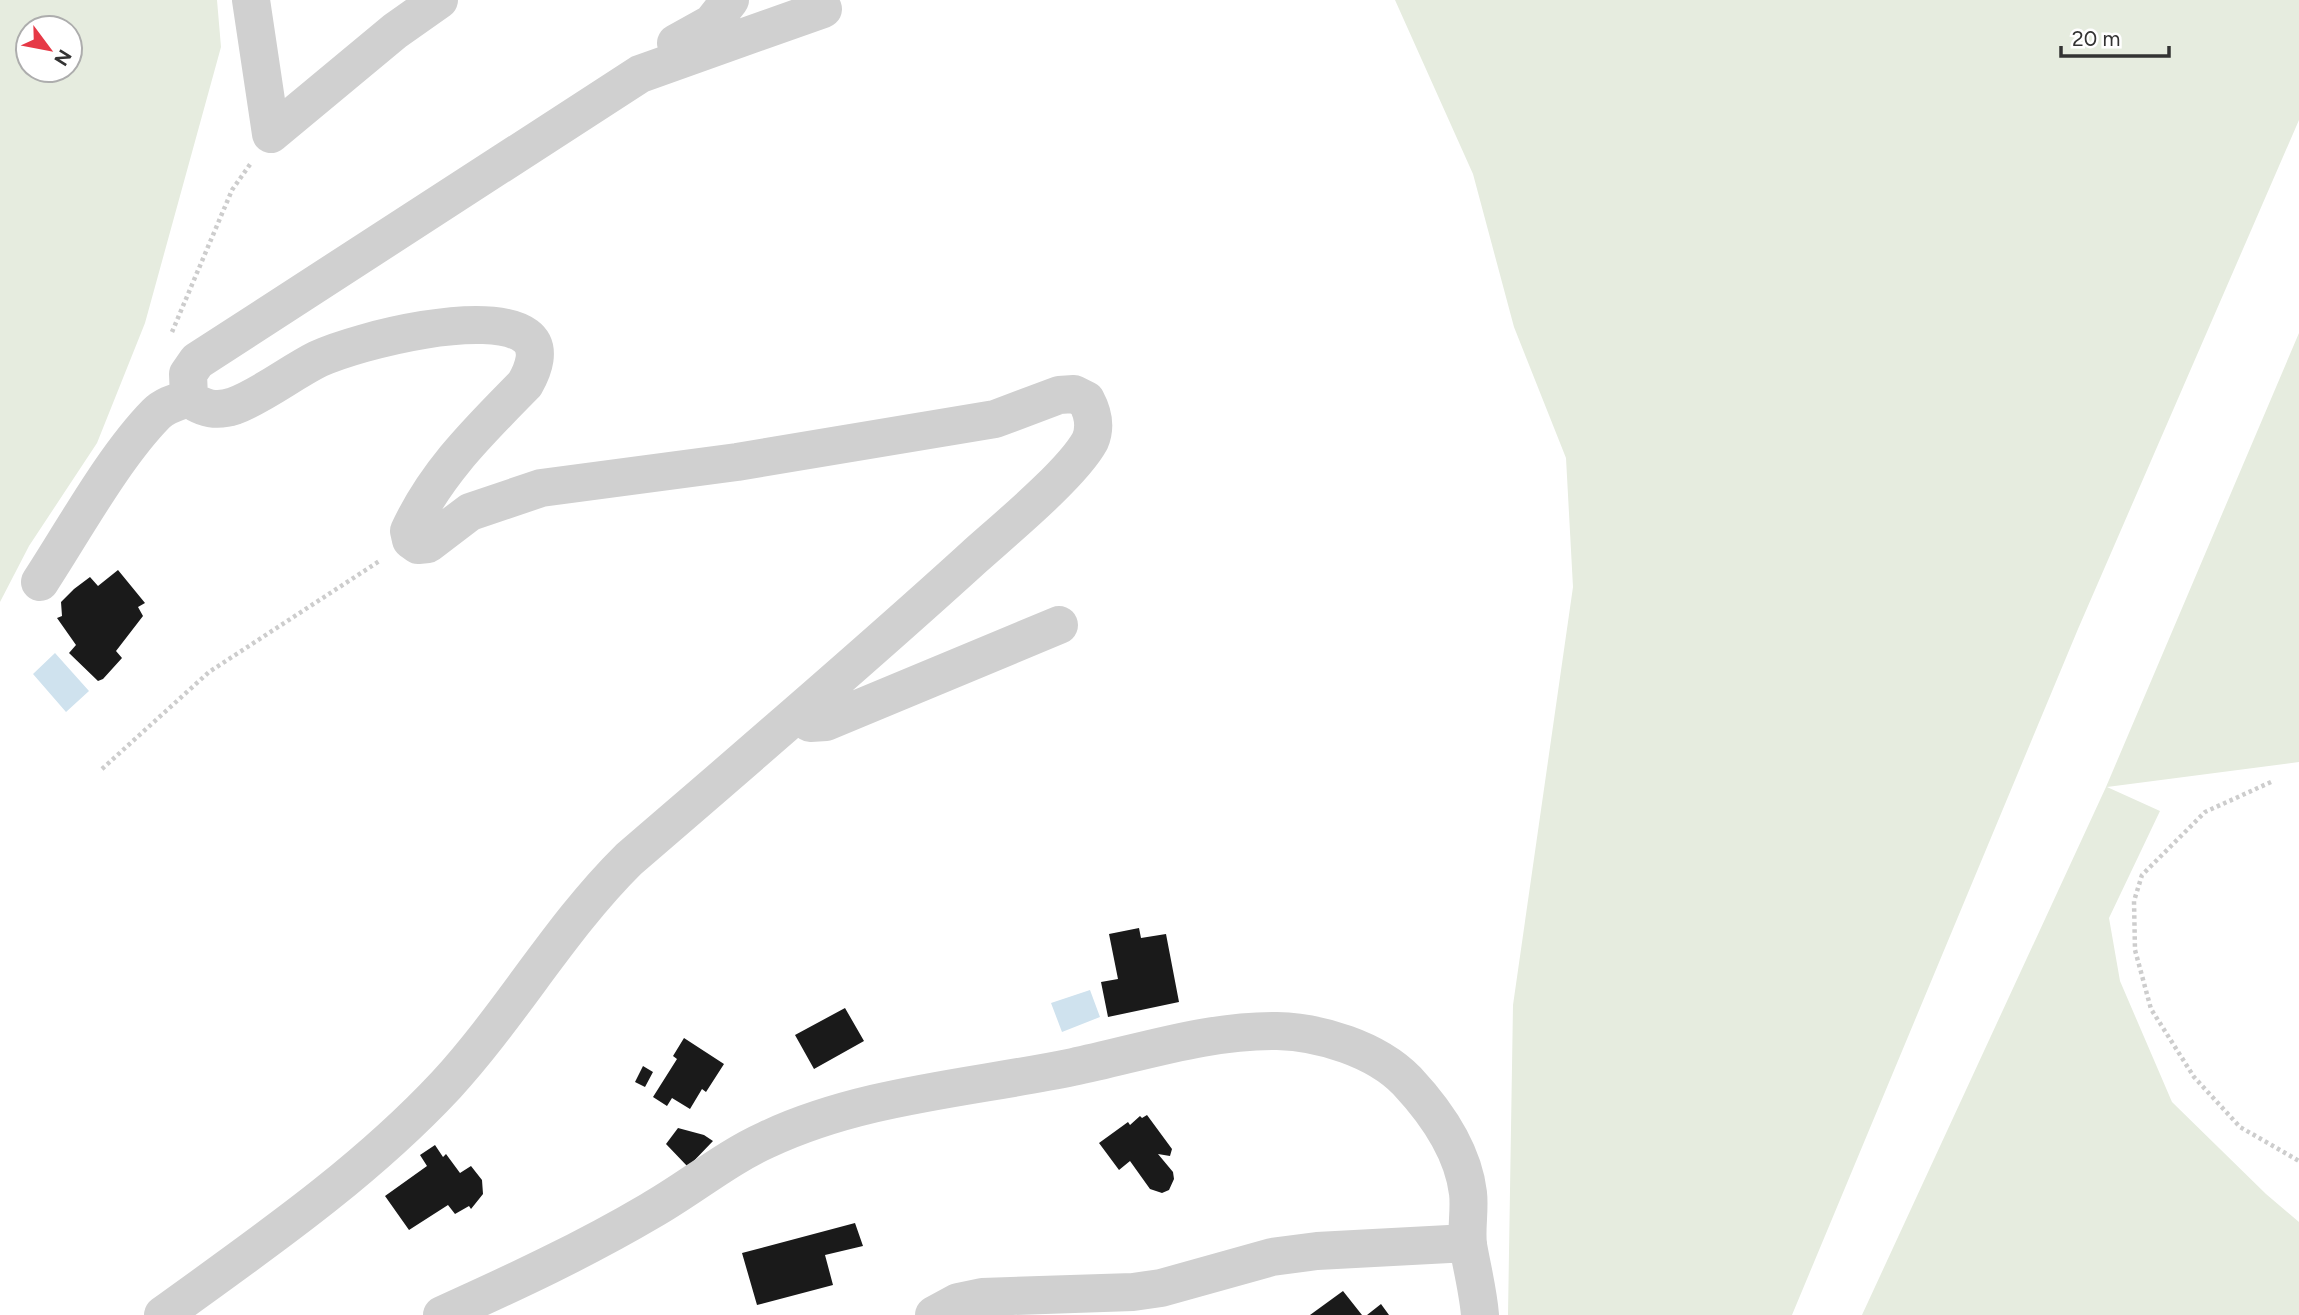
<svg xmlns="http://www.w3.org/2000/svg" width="2299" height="1315" viewBox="0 0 2299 1315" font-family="Figtree,sans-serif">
	<rect width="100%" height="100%" fill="#fff"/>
	<!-- green -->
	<path fill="#e6ecdf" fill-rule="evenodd" d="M0,0h217l4,47 -76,276 -48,120 -68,103 -29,56zM28,28h42v42h-42z
		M1395,0h904v120l-221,509 -286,686h-284l5,-310 60,-418 -7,-129 -52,-131 -41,-153z
		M2299,333v429l-192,25 53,24 -51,107 11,63 52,121 94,92 33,28v93h-437l244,-528z"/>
	<!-- water -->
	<path fill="#cfe2ee" d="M55,653l34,38 -23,21 -33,-38z
		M1090,990l10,27 -38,15 -11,-29z"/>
	<!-- building -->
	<path fill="#1a1a1a" d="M118,570l27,33 -7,4 5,9 -27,35 6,7 -19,21 -5,2 -29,-28 7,-8 -19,-27 5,-2 -1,-14 13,-13 16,-12 8,9z
		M1139,928l2,10 25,-4 13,68 -71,15 -7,-35 17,-3 -9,-45z
		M845,1008l19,33 -50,28 -19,-34z
		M684,1038l40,26 -18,28 -4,-3 -12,20 -18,-11 -5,8 -14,-9 24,-38 -4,-3z
		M643,1066l10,6 -8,15 -10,-5z
		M1147,1115l25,34 -2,7 -12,-2 15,18 1,7 -5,11 -7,3 -12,-4 -20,-28 -11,9 -20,-27 29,-21 2,3 10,-9 2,2z
		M678,1128l26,7 9,6 -25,26 -22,-23z
		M435,1145l8,12 3,-3 14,19 11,-7 11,14 1,14 -12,15 -2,-3 -14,8 -7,-9 -39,25 -24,-34 42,-30 -7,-11z
		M855,1223l8,23 -38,9 8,30 -76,20 -15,-52z
		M1343,1291l19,24h-52z
		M1381,1304l8,11h-22z"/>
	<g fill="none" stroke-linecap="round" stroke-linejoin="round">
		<!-- path -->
		<path stroke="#cdcdcd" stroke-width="4.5" stroke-dasharray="3.5 3.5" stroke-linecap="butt" d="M172,332l60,-142 19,-27
			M102,769l107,-97 172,-112
			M2271,782l-66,30 -63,63 -8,26 1,49 16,59 43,68 46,50 59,34"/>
		<!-- minor -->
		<path stroke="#d0d0d0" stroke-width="38" d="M251,0l20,134
			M676,43l36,-20 18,-23
			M271,134l124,-103 44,-31
			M40,582c34,-52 73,-124 116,-168 9,-9 21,-12 33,-16
			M798,715l12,8 16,-1 233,-97
			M163,1315c98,-71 200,-141 283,-230 66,-72 114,-158 183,-226 116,-100 232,-199 345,-302 30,-27 98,-83 116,-116 6,-14 3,-28 -4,-41l-12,-6 -15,1 -64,24 -258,43 -196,26 -71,24 -42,32 -10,1 -7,-5 -2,-9c27,-59 71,-101 116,-147 8,-14 17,-36 1,-48 -38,-28 -166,4 -208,23 -28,14 -55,36 -84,47 -18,6 -31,3 -45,-8l-1,-24 9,-13 443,-287 183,-65
			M442,1315c71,-32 142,-65 208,-104 39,-22 76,-53 116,-71 95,-45 205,-52 307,-73 67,-14 135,-37 204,-36 43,1 99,18 130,50 28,30 56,70 61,112 2,17 -2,35 0,52 4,23 10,46 12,70
			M934,1315l24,-13 24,-5 151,-5 28,-4 111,-31 45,-6 151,-8"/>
	</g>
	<!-- north arrow -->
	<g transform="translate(49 49) rotate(122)"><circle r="33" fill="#ffffff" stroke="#adadad" stroke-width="2"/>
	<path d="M0-5L12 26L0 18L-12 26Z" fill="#e63946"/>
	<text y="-10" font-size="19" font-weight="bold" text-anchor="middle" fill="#333333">N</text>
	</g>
	<!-- scale -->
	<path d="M2061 46v10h108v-10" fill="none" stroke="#333333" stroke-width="3.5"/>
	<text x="2072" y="46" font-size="21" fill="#333333" stroke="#ffffff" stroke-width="5" paint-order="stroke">20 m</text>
</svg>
